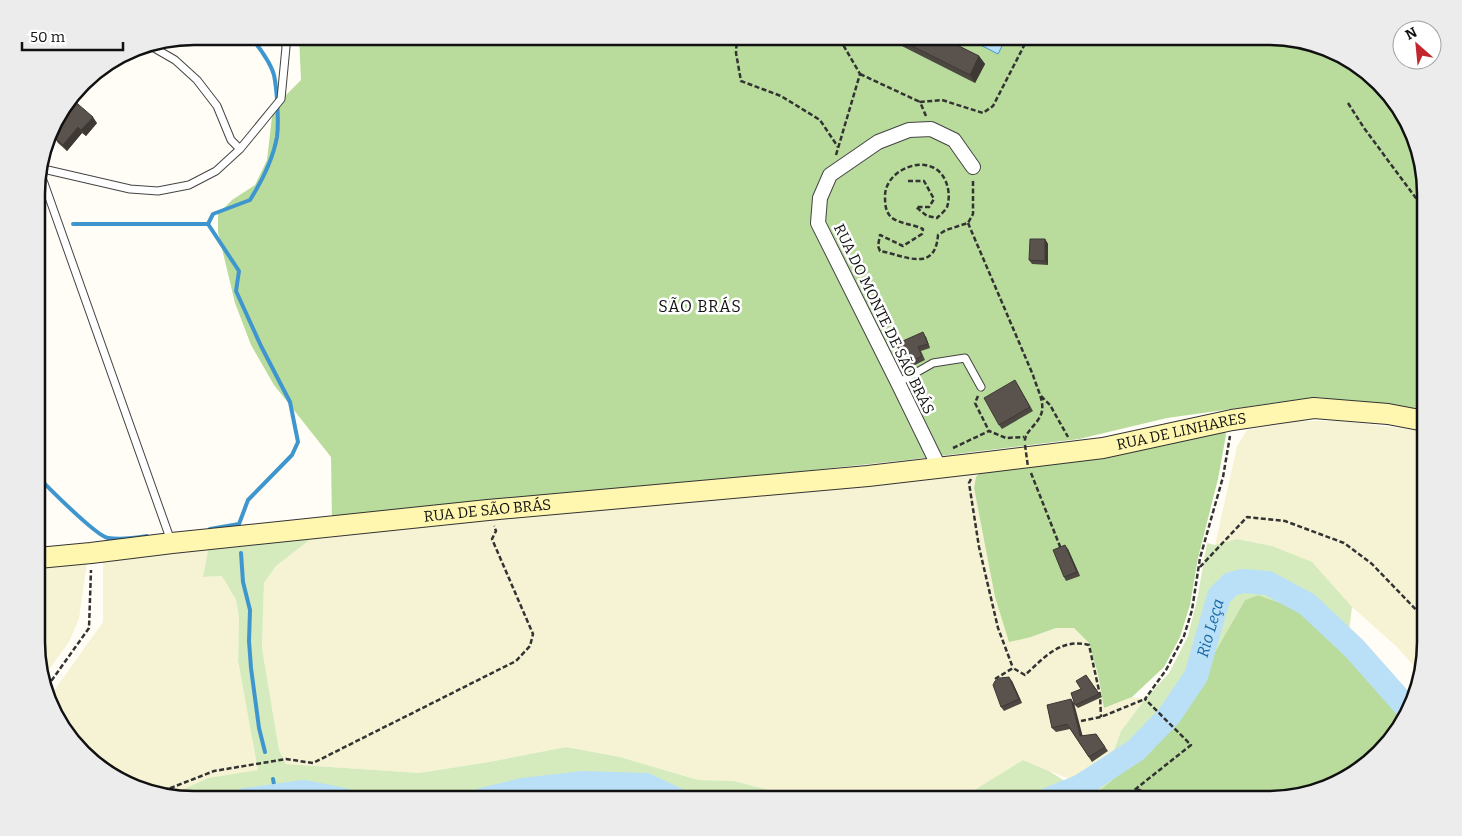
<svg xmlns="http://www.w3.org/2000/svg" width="1462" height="836" viewBox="0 0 1462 836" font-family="Bitter,serif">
	<rect width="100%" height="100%" fill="#fffdf5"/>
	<!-- farmland -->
	<path fill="#f6f3d4" d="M1292,421h49l84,10v221l-6,20 -22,-25 -45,-40 -80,-61 -35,-7 -22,6 22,-99 10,-16z
		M982,470l-6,7 -2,11 21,109 36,40 25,-9h18l15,15 9,31 6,34 28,-11 13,2 -24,32 -8,22 -44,26 -46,-19 -60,37 -19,3h-136l-74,-19 -36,-1 -78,-23 -54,-10 -77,15 -70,11 -133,-9 -7,-14 -17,-102 2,-65 12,-17 35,-27 39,-8z
		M208,550l-5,27 19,-1 14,24 3,17 -1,45 21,108 -51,8 -35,16 -58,-15 -52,-49 -13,-34 53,-74v-61z
		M87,562l-8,57 -10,23 -26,36 -5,-16v-94z"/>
	<!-- green -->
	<path fill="#d5ebbd" d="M311,539l-35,27 -12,17 -2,65 17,102 7,14 133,9 70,-11 77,-15 54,10 78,23 36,1 74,19h-614l-21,-6 35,-16 50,-8 -20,-109 1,-44 -3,-17 -14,-24 -19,1 5,-27z
		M1237,539l35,7 40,16 40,45 -6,48 -46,-45 -42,-15 -13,5 -30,52 -19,42 -38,47 -60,51 -17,7 -136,1 18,-3 60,-37 26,11 16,10 48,-28 8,-22 24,-32 24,-26 19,-37 9,-36 10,-57 8,2z"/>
	<!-- forest -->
	<path fill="#b9dc9c" d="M299,36h969l79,21 52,50 26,77v228l-108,-15 -150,21 -88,21 -172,21 -575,61 -1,-64 -57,-72 -23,-40 -16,-42 -17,-71v-18l14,-14 23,-15 12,-25 6,-52 28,-28z
		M1225,431l1,4 -8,44 -20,79 -8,47 -10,32 -16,30 -32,30 -28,11 -6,-34 -9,-31 -15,-15h-18l-25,9 -22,5 -14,-45 -21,-109 2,-11 6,-7z
		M1258,595l42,15 46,45 59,66 -58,57 -69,21h-197l17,-7 60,-51 38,-47 19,-42 30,-52z"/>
	<!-- water -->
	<path fill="#b9e0f7" stroke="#3f96cf" d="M963,36h44l-9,18z"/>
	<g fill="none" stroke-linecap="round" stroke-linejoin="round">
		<!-- stream -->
		<path stroke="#3f96cf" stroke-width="4" d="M73,224h135l31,47 -3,20 25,55 29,56 8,40 -6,13 -44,45 -9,24 -29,5
			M208,224l5,-10 37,-14c12,-19 23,-41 27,-63 2,-15 0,-48 -3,-62 -4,-14 -15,-28 -24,-39
			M38,477c11,11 58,59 70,61 13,2 27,0 39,-2
			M241,553l2,29 7,28 -1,31 2,27 8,60 6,24
			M273,779l3,16"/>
		<!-- river -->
		<g stroke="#b9e0f7" stroke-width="24">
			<path id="s1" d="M1049,799l32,-13 55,-36 33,-34 27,-40 23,-80 12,-12 12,-3 25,2 39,21 47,44 54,61"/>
			<path d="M245,800l59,-8 40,8"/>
			<path d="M482,800l41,-10 60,-7 63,2 32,15"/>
		</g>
		<!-- lane casing -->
		<g stroke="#444" stroke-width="9">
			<path id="lane" d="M149,45l26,15 22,20 20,26 14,34 9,9
				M39,168l91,21 28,2 31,-6 27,-14 24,-22 41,-50 5,-52 -3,-11
				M39,169l132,372
				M898,383l35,-20 32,-5 16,29"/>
		</g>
		<!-- street casing -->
		<g stroke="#444" stroke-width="16">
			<path id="street" d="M939,467l-41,-84 -80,-160 2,-25 10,-23 48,-33 31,-12 22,-1 23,11 19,27"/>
		</g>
		<!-- secondary casing -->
		<g stroke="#333" stroke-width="22">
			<g id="secondary">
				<path id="s2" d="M38,558l53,-5 81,-10 316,-33 380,-34 112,-13 123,-15 129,-28 82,-12 74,6 37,7"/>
			</g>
		</g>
		<!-- path -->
		<path stroke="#333" stroke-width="2.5" stroke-dasharray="5 2.5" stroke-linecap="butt" d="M737,36l-1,17 5,28 40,15 39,24 18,27
			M860,74l60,28
			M1348,103l16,25 57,77 4,14
			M926,116l-6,-14 22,-2 41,13 10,-7 36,-70
			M836,155l24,-81 -22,-38
			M908,181h16l10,18 -5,8h-13l11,9 10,2c3,-3 8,-7 10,-11 5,-14 -1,-35 -15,-40 -19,-8 -46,7 -47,28 0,8 0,16 6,22 8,7 22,7 32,12l-1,5 -19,12 -23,-11 -2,11 2,5c24,4 55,23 58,-16l8,-5 22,-7 5,-9v-35
			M968,223l65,152c3,11 11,25 9,36 -2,12 -18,21 -17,30
			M978,396l-3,7 14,28
			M1041,396l9,9 18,32
			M953,448l36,-17 17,7 18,-1
			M1031,473l30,76
			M971,479l-2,4 10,64 19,81 15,40
			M1200,567l47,-50 38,4 59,22 28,21 53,55
			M995,679l18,-11 12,7c20,-18 35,-37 64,-30l11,50 1,22
			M47,687l42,-59 2,-58
			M1081,721l20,-4 44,-18
			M1137,789l11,5 4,5
			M163,791l51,-20 72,-12 27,4 203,-102 14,-15 3,-12 -41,-95 4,-8 -2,-5
			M1123,799l68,-54 -46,-46 21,-29 18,-34 8,-26 8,-52 23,-81 7,-41"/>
		<!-- lane -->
		<use href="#lane" stroke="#fff" stroke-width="7"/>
		<!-- street -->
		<use href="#street" stroke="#fff" stroke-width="14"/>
		<!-- secondary -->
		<use href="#secondary" stroke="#fff6b0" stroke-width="20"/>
		<!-- path-bridge -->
		<path stroke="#333" stroke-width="2.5" stroke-dasharray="5 2.5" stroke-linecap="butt" d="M1025,445l3,22"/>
	</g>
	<!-- wall -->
	<path fill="#4d4742" d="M882,36h57l40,20 6,8 -10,19z
		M97,123l-11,13 -4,-3 -15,18 -9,-8 -4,-6 3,-4 -6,-4 2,-5z
		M1045,239l3,5v21l-16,-1 -3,-4z
		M926,337l4,11 -9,3 4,9 -16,8 -3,-4 -10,-20z
		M1018,385l15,26 -31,18 -3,-4z
		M38,519l1,2 2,20h-3z
		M1068,549l12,27 -14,5 -2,-4z
		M1086,675l16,22 -24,11 -3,-3z
		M1012,681l10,22 -18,8 -3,-4z
		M1047,705l35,31 14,-2 12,17 -16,11 -22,-33 -14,3 -4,-4z"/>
	<!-- shaded-wall -->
	<path fill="#3f3936" d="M979,56l6,8 -10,19 -5,-8z
		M93,117l4,6 -11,13 -5,-6z
		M78,127l4,6 -15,18 -4,-6z
		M1045,239l3,5v21l-3,-4z
		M923,332l3,5 4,11 -2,-4z
		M38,519l1,2 2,20 -3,-5z
		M1065,545l3,4 12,27 -3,-4z
		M1009,677l3,4 10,22 -3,-4z
		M1071,699l3,4 10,38 -4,-5z"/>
	<!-- building -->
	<path fill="#5a524d" stroke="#3f3936" d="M892,36h47l40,20 -9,19z
		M72,99l21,18 -12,13 -3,-3 -15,18 -9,-8 4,-5 -6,-5 1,-3z
		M1030,239h15v22l-16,-1z
		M923,332l5,12 -10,3 4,9 -16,8 -10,-20z
		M1015,380l15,27 -31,18 -15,-27z
		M1065,545l12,27 -13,5 -11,-27z
		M1086,675l13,19 -24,11 -4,-12 10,-4 -5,-8z
		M1009,677l10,22 -18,8 -8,-22 2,-4 5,-3z
		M1071,699l9,37 16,-2 9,13 -16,10 -22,-33 -15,4 -5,-23z"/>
	<g text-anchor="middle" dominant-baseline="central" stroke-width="5" stroke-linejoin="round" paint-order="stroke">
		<!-- street labels -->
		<g font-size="15" fill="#111" stroke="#fff">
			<text transform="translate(884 319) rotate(64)">RUA DO MONTE DE SÃO BRÁS</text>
			<text stroke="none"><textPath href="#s2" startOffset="1151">RUA DE LINHARES</textPath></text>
			<text stroke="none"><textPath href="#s2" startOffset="452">RUA DE SÃO BRÁS</textPath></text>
		</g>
		<!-- neighbourhood labels -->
		<g font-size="16" letter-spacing="1" fill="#111" stroke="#fff">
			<text x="700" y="306">SÃO BRÁS</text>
		</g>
		<!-- water labels -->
		<g font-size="16" font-style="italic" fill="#1768a6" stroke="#fff">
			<text stroke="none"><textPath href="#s1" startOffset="246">Rio Leça</textPath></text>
		</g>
	</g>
	<!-- crop -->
	<path d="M0 0H1462V836H0ZM194 45H1268A149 149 0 0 1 1417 194V642A149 149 0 0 1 1268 791H194A149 149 0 0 1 45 642V194A149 149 0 0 1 194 45Z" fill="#ececec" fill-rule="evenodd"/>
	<path fill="none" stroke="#111" stroke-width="2.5" d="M194 45H1268A149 149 0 0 1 1417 194V642A149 149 0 0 1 1268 791H194A149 149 0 0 1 45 642V194A149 149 0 0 1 194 45Z"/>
	<!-- north arrow -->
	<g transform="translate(1417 45) rotate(333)"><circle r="24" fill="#ffffff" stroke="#a0a0a0"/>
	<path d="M0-4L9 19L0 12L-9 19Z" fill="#c4262e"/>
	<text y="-8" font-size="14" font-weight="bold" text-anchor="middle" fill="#111111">N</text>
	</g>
	<!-- scale -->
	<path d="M22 42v8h101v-8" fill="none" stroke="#111111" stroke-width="2.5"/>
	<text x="30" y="42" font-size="15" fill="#111111" stroke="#ffffff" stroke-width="4" paint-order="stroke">50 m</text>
</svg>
